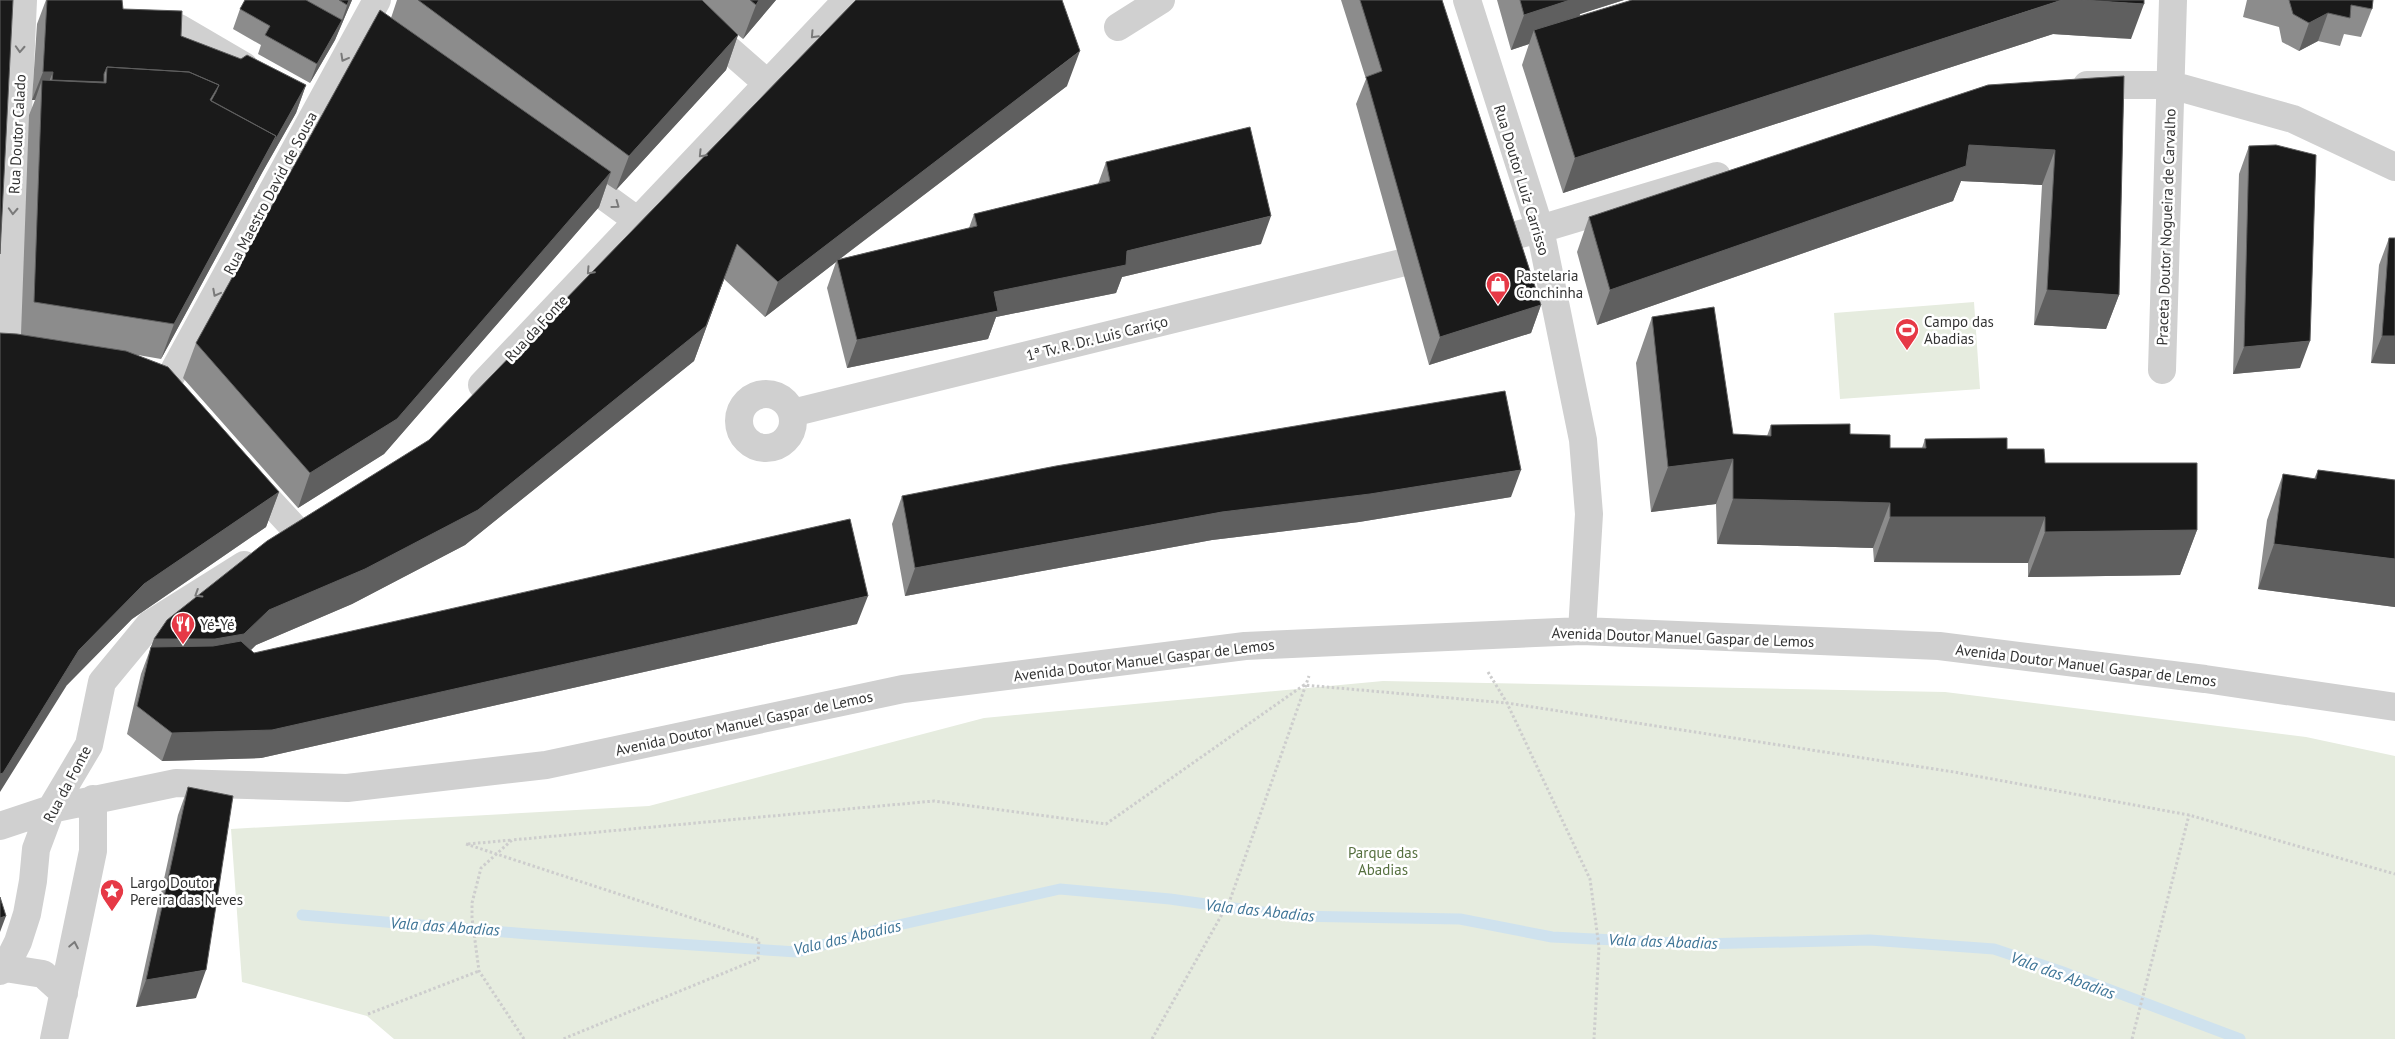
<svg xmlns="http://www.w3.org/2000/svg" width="2395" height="1039" viewBox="0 0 2395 1039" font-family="'PT Sans',sans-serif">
	<rect width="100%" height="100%" fill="#fff"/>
	<!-- green -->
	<path fill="#e6ecdf" d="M1974,302l6,87 -140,10 -6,-86z
		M1383,681l562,11 361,45 89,19v283h-2001l-27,-23 -125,-34 -11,-153 418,-23 335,-88z"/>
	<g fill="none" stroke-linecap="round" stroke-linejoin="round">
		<!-- stream -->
		<path stroke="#cfe2ee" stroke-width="11" d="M302,915l226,19 269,18 88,-24 175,-39 110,10 121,17 169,3 92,18 147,7 171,-4 124,9 66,22 180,68"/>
		<!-- path -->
		<path stroke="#cdcdcd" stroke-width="3" stroke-dasharray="2.5 2.5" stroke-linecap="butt" d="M1488,672l19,31 83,176 9,68 -5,92
			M466,844l293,96 -1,19 -195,80
			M468,844l44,-4
			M368,1014l111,-43
			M524,1039l-45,-68 -7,-53v-15l9,-35 31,-28 422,-39 172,23 198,-139 203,18 447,69 235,43 206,59
			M1152,1039l78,-139 79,-224
			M2132,1039l57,-224"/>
		<!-- street -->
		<path stroke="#d0d0d0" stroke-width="28" d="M672,0l96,84
			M1467,0l73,229 43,211 6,74 -7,117
			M145,24l34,4 65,38
			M1118,27l43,-27
			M2087,85h84l122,34 102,48
			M572,173l66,48
			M1500,239l40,-10 177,-53
			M7,357l16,-357
			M2162,370l11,-370
			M482,385l365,-385
			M165,387l212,-387
			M739 421a27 27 0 1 1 54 0a27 27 0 1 1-54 0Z
			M792,413l609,-150
			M249,479l48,52
			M0,826l51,-17 125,-26 171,5 199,-23 357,-76 342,-43 337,-15 357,15 266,33 190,28
			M5,968l13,-26 9,-28 6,-33 3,-32 15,-40 38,-64 13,-63 48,-58 94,-59
			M0,971l5,-3 38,6 21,19
			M54,1039l39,-188v-52"/>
	</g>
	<!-- wall -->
	<path fill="#8c8c8c" d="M46,0h76l1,9 58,27 125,49 -10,28 -33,58 -102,188 -23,-4 141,137 -13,35 -134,92 -65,66 -46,-351 8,-219 6,-15h-3l5,-76z
		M245,0h107l-17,40 -25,43 -52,-29 3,-9 -28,-16 7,-20z
		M397,0h379l-33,39 -5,-4 -12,35 -110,120 -9,-6 -8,23 -215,247 -86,54 -115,-130 13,-35 195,-325z
		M856,0l211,86 -227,173 129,-31 5,-14 124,-30 8,-22 155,82 -139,33 -6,16 -120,24 -8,22 -141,29 -20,-80 9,-26 -71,55 -41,-38 -30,82 -229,184 -113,59 -96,41 -5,5 3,3 603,-29 -596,134 -99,3 -35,-27 14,-60 13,-35 275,-199z
		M1341,0h101l99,305 -10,28 -102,32 -73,-261 10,-25z
		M1497,0h127l-44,14v2l52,-16 499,39 -78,-5 -490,159 -41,-128 7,-21 -18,6z
		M2247,0h126l-1,9 -11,28 -17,-3 -4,12 -22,-5 -19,10 -17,-9 -3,-15 -36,-10z
		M2124,76l-5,219 -13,34 -72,-4 8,-140 -81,-4 -8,20 -356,124 -20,-73 12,-35z
		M2249,146l51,222 -67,6 6,-200z
		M2389,238h6v126l-24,-1 8,-98z
		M1652,317l81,117 34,2 4,-11 79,9 40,14h32l3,-9 82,10 38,14 152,67 -17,45 -152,2v-14l-154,-1 -1,-14 -156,-4 -1,-40 -65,8 -15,-149z
		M2318,470l77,10v127l-137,-18 9,-69 16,-46 31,5z
		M902,496l609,1 -152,25 -147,18 -307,56 -13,-72z
		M188,787l8,211 -60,9 42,-192z"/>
	<!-- shaded-wall -->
	<path fill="#5f5f5f" d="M349,0h3l-17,40 -25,43 7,-19 25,-44z
		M759,0h17l-33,39 13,-34z
		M1570,0h54l-44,14 -5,15 -41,1 -5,14 -18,6 13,-35z
		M2062,0h19l63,4 -13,35 -78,-5 -490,159 12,-35z
		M2328,13l-10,28 -19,10 10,-28z
		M738,35l-12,35 -110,120 13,-34z
		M1080,51l-13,35 -230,175v-1l-1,2 -71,55 13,-35z
		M43,72h10l-11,27v-19l-7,20h-3z
		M306,85l-10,28 -33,58 10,-27z
		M276,136l-13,35 -102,188 13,-35z
		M1969,145l86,5 -13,35 -81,-4 -8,20 -356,124 13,-35z
		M611,172l-12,35 -215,247 -86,54 12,-35z
		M1271,216l-10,28 -139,33 -6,16 -120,24 -8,22 -141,29 10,-28 137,-48 133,-41z
		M737,244l-43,117 -229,184 -113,59 -96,41 -25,24 -80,-22 3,-8 115,-29z
		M2047,290l72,5 -13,34 -72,-4z
		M1541,305l-10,28 -102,32 11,-28z
		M2382,336h13v28l-24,-1z
		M2310,341l-10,27 -67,6 11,-27z
		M1733,459l-17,45 -65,8 17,-45z
		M1521,470l-10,27 -152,25 -147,18 -307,56 10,-28 307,-56z
		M279,492l-13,35 -134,92 -65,66 -67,107v-18l79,-124 65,-66z
		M1733,499l157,4 -17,45 -156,-4z
		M1890,517h155l-17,46 -154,-1z
		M2197,530l-17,45 -152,2 17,-45z
		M2274,544l121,15v48l-137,-18z
		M868,596l-11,28 -596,134 -99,3 10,-28z
		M6,916l-6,16v-14z
		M206,970l-10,28 -60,9 10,-27z"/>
	<!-- building -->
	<path fill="#1a1a1a" stroke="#5f5f5f" d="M0,0h13l-13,254z
		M47,0h75l1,9 59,2 -1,25 60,23 6,-4 59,30 -33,59 3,-8 -65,-35 5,-9 3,-7 -30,-13 -82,-5 -3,7v8l-52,-2 1,-8h-10z
		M245,0h61l36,20 -25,44 -52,-29 5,-9 -30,-17z
		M339,0h10l-2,5z
		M418,0h284l36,35 -109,121z
		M750,0h9l-3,5z
		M856,0h206l18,51 -302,231 -41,-38 -31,82 -228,184 -113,59 -96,41 -25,24 -29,5h-61l13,-19 100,-79 162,-101z
		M1360,0h82l99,305 -101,32 -74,-260 16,-6z
		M1520,0h50l-46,15z
		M1632,0h430l-487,158 -41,-128z
		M2081,0h63v4z
		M2289,0h84l-1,9 -21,-4 -1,13 -22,-5 -19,10 -16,-9z
		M380,10l231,162 -214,247 -87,54 -114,-130z
		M107,67l82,5 30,13 -9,15 66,36 -102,188 -140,-22 8,-222 64,3z
		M2124,76l-5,219 -72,-5 8,-140 -86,-5 -3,21 -356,124 -21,-73 399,-132z
		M1250,127l21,89 -144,35 -1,14 -132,27 4,19 -141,29 -20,-80 140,-34 -3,-12 136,-33 -4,-19z
		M2276,145l40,10 -6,186 -66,6 5,-201z
		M2389,238h6v98h-13z
		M1714,307l19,127 38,2v-11l79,-1v10l40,1v13h36l-1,-9 82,-1v11h37l1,14h152v67l-152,2v-15h-155v-14l-157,-4v-40l-65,8 -16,-150z
		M0,333l17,1 109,17 42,16 111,125 -135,92 -65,66 -76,123 -3,1z
		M1505,391l16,79 -151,24 -148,18 -307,56 -13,-72 154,-30z
		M2318,470l77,10v79l-121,-15 9,-70 33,5z
		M850,519l18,77 -596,134 -100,3 -35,-27 14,-59 62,-1 28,-5 13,12z
		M188,787l45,9 -27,174 -60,10z
		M0,897l6,19 -6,2z"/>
	<!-- one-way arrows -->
	<defs><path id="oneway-chevron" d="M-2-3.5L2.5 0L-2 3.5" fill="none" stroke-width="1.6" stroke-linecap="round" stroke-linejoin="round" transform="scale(1.25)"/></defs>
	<g stroke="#7a7a7a">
		<use href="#oneway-chevron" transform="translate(814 35) rotate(133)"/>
		<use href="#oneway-chevron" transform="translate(20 49) rotate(93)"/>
		<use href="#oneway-chevron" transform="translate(344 58) rotate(119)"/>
		<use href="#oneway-chevron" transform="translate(702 154) rotate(134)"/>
		<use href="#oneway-chevron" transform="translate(616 205) rotate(36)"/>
		<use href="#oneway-chevron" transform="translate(13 211) rotate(93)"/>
		<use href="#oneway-chevron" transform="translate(590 271) rotate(133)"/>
		<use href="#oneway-chevron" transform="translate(216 293) rotate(118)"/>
		<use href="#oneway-chevron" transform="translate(198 594) rotate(148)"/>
		<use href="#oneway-chevron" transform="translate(74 945) rotate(-79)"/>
	</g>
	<!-- icons -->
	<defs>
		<g id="shop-pin" transform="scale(1.25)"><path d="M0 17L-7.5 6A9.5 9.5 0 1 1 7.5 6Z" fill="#e63946" stroke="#fff"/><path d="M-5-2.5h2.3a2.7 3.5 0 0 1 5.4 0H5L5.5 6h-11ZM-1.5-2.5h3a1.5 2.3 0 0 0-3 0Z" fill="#fff"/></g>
		<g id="stadium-pin" transform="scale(1.25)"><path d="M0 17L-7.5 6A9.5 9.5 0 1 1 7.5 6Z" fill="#e63946" stroke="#fff"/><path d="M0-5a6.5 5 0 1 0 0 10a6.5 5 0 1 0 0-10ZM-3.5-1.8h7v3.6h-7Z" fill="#fff"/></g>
		<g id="restaurant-pin" transform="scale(1.25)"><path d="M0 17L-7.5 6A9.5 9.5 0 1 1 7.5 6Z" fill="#e63946" stroke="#fff"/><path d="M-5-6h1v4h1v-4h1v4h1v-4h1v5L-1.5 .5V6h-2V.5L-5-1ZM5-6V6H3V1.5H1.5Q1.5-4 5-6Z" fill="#fff"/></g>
		<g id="sight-pin" transform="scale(1.25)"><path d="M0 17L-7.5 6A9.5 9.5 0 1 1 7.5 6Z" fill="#e63946" stroke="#fff"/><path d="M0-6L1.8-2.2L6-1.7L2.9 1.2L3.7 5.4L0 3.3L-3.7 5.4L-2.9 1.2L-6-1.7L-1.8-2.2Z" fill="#fff"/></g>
	</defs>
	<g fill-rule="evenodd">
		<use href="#shop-pin" x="1498" y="284"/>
		<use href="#stadium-pin" x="1907" y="330"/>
		<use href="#restaurant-pin" x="183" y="624"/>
		<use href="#sight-pin" x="112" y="891"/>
	</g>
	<g text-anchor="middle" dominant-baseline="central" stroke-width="5" stroke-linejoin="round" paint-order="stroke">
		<!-- street labels -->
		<g font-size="15" fill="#333" stroke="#fff">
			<text transform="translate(17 134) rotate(-87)">Rua Doutor Calado</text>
			<text transform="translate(1522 180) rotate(73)">Rua Doutor Luiz Carrisso</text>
			<text transform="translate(270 193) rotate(-62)">Rua Maestro David de Sousa</text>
			<text transform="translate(2166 227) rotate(-88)">Praceta Doutor Nogueira de Carvalho</text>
			<text transform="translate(536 328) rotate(-47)">Rua da Fonte</text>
			<text transform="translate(1097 338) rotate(-14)">1ª Tv. R. Dr. Luis Carriço</text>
			<text transform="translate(1683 637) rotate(2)">Avenida Doutor Manuel Gaspar de Lemos</text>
			<text transform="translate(1144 660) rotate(-7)">Avenida Doutor Manuel Gaspar de Lemos</text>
			<text transform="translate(2086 665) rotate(7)">Avenida Doutor Manuel Gaspar de Lemos</text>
			<text transform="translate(744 723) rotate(-12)">Avenida Doutor Manuel Gaspar de Lemos</text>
			<text transform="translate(67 784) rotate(-62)">Rua da Fonte</text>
		</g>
		<!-- poi labels -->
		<g font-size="15" fill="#333" stroke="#fff" text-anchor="start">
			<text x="1516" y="275">Pastelaria<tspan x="1516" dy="17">Conchinha</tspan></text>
			<text x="1924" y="321">Campo das<tspan x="1924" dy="17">Abadias</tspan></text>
			<text x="200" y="624">Yé-Yé</text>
			<text x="130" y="882">Largo Doutor<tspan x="130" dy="17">Pereira das Neves</tspan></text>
		</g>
		<!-- park labels -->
		<g font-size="15" fill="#56703f" stroke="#fff">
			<text x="1383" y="852">Parque das<tspan x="1383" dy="17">Abadias</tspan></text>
		</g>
		<!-- water labels -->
		<g font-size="16" font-style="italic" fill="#3f7597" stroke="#fff">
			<text transform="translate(1260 910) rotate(6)">Vala das Abadias</text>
			<text transform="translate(445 926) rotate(4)">Vala das Abadias</text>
			<text transform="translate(847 937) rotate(-13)">Vala das Abadias</text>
			<text transform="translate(1663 941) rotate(2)">Vala das Abadias</text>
			<text transform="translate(2063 975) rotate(20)">Vala das Abadias</text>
		</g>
	</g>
</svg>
